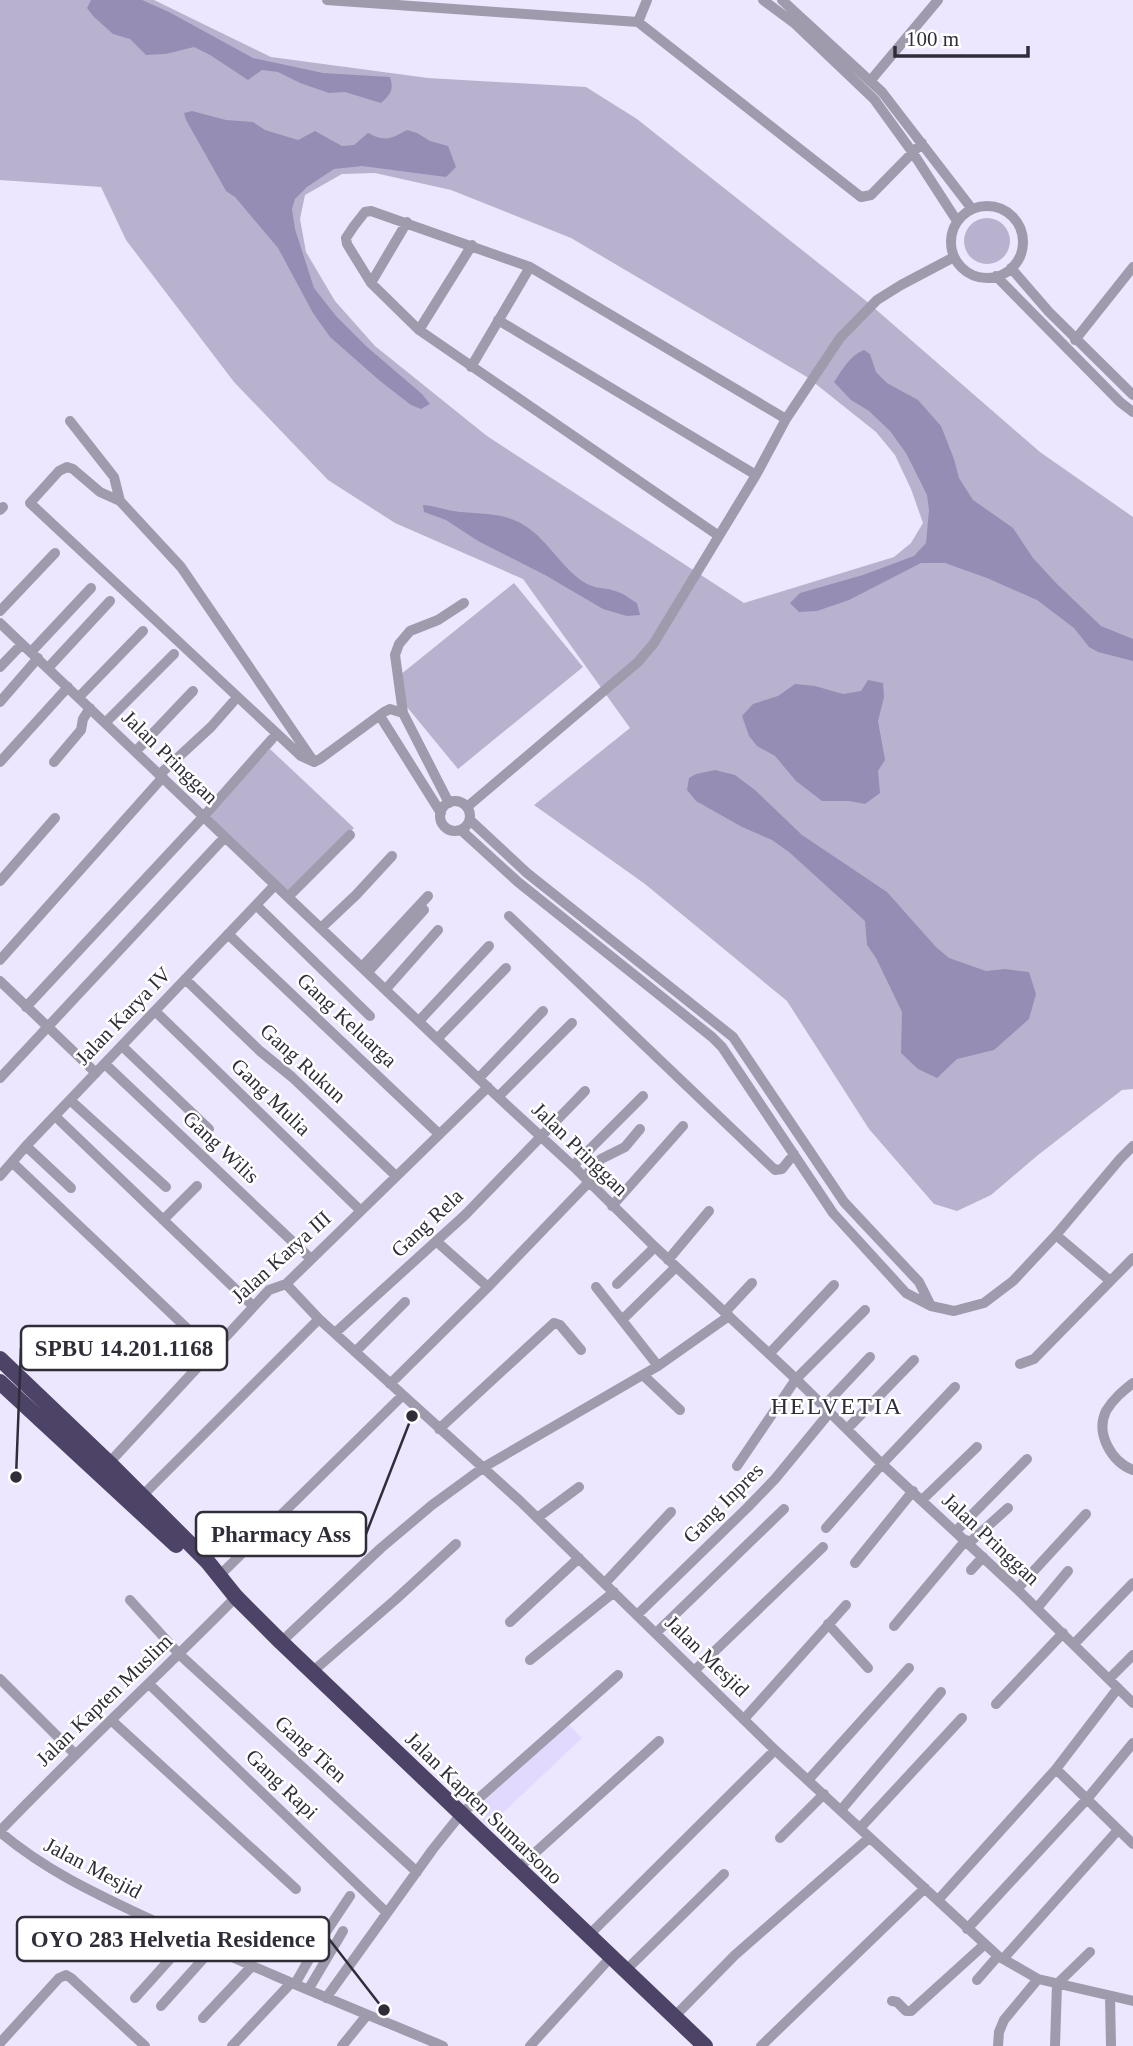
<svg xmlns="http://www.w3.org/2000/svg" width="1133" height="2046" viewBox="0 0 1133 2046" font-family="'Times New Roman',serif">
	<rect width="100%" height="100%" fill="#ece7fe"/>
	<!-- built -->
	<path fill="#e2dafe" d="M566,1722l16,16 -94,89 -18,-20z"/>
	<!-- green -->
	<path fill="#b9b2cf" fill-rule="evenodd" d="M0,0h154l117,57 157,21 158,9 51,32 228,181 175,152 93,65v572l-11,1 -84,65 -47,40 -34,16 -23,-7 -65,-75 -82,-128 -142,-117 -111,-79 96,-77 -107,-149 -128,-56 -67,-43 -94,-98 -108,-142 -25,-53 -101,-7zM375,173l76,17 120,48 236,139 69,55 19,23 16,34 12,34 -12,20 -17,14 -150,46 -257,-167 -112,-90 -40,-45 -29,-49 -6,-33 5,-24 37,-21z
		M964 241a23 23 0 1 1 46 0a23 23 0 1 1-46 0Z
		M514,583l69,84 -125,102 -51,-62 -7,-32z
		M270,749l84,79 -63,67 -84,-79z"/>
	<!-- water -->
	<path fill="#968db4" d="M91,0h51l27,12 84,46 70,15 67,4c4,13 1,17 -9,26l-36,-11 -16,1 -29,-10 -22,-11 -16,-2 -14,10 -38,-25 -16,-8 -28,7 -20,1 -16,-16 -17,-5 -20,-18 -6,-8z
		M192,111l34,9 27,2 12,8 33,10 17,-9 27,15 12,-1 14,-12c18,9 22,6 39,-3l10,3 13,8 18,5 8,21 -10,10 -84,-11 -28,3 -27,18 -12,12 -3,10 3,20 19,59 22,28 30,30 56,48 8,10 -9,5 -10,-4 -31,-24 -50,-44 -17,-24 -35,-65 -43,-51 -9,-6 -5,-9 -35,-62 -2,-7z
		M864,350l6,4 6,18 11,11 31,17 23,26 13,33 5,19 14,22 40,28 20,30 23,25 45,43 32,13v22l-35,-9 -9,-5 -15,-19 -37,-28 -50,-22 -42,-15h-24l-72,37 -32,11 -18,1 -9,-9 10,-10 63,-18 51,-19 12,-13 3,-33 -2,-15 -21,-42 -16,-22 -21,-20 -18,-11 -17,-18c8,-12 16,-27 30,-32z
		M423,505c13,1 25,6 37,7 32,3 51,0 77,23 14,13 27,32 41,43 16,13 25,8 40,14 7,2 13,8 19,11l3,12 -13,1 -24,-7 -58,-34 -67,-34 -32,-21 -22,-8z
		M868,680l15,3 1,14 -6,24 7,39 -7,11 2,22 -15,11 -16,-3h-27l-26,-20 -21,-25 -18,-10 -8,-10 -7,-20 11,-12 25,-8 17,-12 20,2 28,8 18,-3z
		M715,770l20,5 20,15 47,45 85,57 49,55 13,11 37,13 19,-2 24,3 7,22 -7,25 -35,31 -37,9 -20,19 -19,-9 -17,-16 1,-41 -26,-54 -9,-13 -2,-24 -76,-69 -17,-12 -30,-13 -46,-26 -9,-11 2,-12 7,-4z"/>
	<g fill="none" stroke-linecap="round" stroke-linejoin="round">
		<!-- minor -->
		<path stroke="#9f9bad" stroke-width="10" d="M327,0l311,22 223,175 10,-2 51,-52
			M763,0l31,23 80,76 39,54 44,68
			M782,0l100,92 90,117
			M638,22l9,-22
			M871,80l67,-80
			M951 242a36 36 0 1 1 72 0a36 36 0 1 1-72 0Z
			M1011,268l38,44 84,83
			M996,276l124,126 13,10
			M371,283l36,-61
			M498,320l258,155
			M419,330l53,-85
			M1075,340l58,-73
			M471,367l59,-100
			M70,421l44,56 6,24 61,66 133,195
			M120,501l-20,-9 -27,-23 -6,-2 -8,4 -29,32 271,253 13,6 6,-3 64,-47 6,-3 13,4
			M0,510l3,-3
			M719,536l-300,-206 -48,-47 -24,-39 -1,-6 8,-12 11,-14 6,-1 159,56 256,152
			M0,611l55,-58
			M0,623l498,474 75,69 82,81 141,132 86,85 135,125 116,114
			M31,652l60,-64
			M0,667l22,-23
			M48,668l62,-67
			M79,697l64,-66
			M0,702l38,-44
			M380,716l61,97
			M105,723l69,-69
			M136,751l57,-60
			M0,762l68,-75
			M54,762l27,-32 2,-11 7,-11
			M160,774l51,-47 22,-25
			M440 816a15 15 0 1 1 30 0a15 15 0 1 1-30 0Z
			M449,803l-46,-90 -8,-58 4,-11 11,-13 28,-11 26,-17
			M467,807l171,-145 16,-19 102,-168 30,-56 54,-81 37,-38 24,-15 53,-28
			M470,820l57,53 206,164 111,165 75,80 12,24
			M461,830l57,52 194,155 10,10 111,166 73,80 25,13 23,5 30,-8 29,-22 43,-46 64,-76 13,-13
			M0,881l55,-63
			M288,897l62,-62
			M256,905l114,111
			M509,916l266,254 7,-1 12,-15
			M321,928l35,-33 36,-39
			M228,934l211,200
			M0,960l163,-183
			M362,967l66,-71
			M368,972l56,-62
			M185,979l75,72 32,26 104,99
			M0,981l96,92
			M386,989l52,-59
			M26,1007l178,-191 68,-77
			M155,1011l205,199
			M419,1021l70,-75
			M437,1039l69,-71
			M122,1046l87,83
			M105,1064l206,195
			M0,1078l225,-241
			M479,1078l64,-67
			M498,1097l74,-74
			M70,1100l96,87
			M55,1116l198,190
			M26,1146l45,42
			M12,1162l200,190
			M573,1166l70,-70
			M0,1176l26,-30 249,-261
			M584,1177l17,-18 24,-12 15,-18
			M612,1206l71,-80
			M163,1220l34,-34
			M1056,1235l53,45
			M436,1241l52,46
			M668,1260l41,-49
			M286,1284l33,35 201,182 255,249 223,206 40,23 95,22
			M617,1284l38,-37
			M596,1287l62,79
			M725,1312l27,-29
			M623,1319l53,-52
			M335,1333l130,-118 120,-124
			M355,1352l50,-50
			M769,1354l65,-69
			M1020,1364l14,-5 99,-101
			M643,1375l37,35
			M1133,1383c-10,8 -20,16 -27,28 -11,23 6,51 27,59
			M390,1384l98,-97 101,-105
			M824,1406l46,-49
			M439,1429l115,-106 6,2 21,25
			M847,1429l67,-69
			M109,1463l160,-173 17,-6 202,-197
			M737,1466l59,-87 69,-69
			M142,1496l177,-177
			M922,1500l55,-53
			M537,1518l42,-31
			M826,1528l56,-64 73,-77
			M956,1531l71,-72
			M969,1543l39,-35
			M855,1563l58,-72
			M971,1570l12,-13
			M220,1575l182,-179
			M605,1583l66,-71
			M1017,1589l69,-75
			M130,1600l49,54 238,218
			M1037,1608l31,-37
			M637,1615l111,-108 27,-28 55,-67
			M510,1622l69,-64
			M828,1624l40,44
			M894,1626l72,-86
			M656,1633l128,-124
			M281,1642l100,-94 51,-43 52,-38 174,-101 71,-50
			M1074,1644l59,-61
			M530,1660l84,-68
			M695,1670l128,-123
			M312,1672l83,-72 61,-56
			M0,1679l75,75
			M1109,1679l24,-24
			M149,1684l238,229
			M996,1704l67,-71
			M744,1719l102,-114
			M111,1720l185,169
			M1056,1769l77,75
			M809,1779l100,-111
			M841,1810l100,-118
			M860,1828l102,-110
			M0,1831c77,-80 158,-155 236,-234
			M0,1832c47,40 101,64 156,90 94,45 191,84 287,124
			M780,1838l44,-44
			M517,1869l142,-128
			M938,1900l118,-131 62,-81
			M967,1929l120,-130 46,-56
			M588,1936l187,-186
			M1003,1959l115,-129
			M625,1971l99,-97
			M977,1980l21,-24
			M295,1984l21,-37 34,-51
			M308,1990l35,-59
			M1110,1996l1,50
			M135,1998l54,-60
			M326,1998l107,-149 28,-35 157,-139
			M892,2001l5,1 9,9h5l74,-67
			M161,2006l51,-57
			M674,2017l61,-62 134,-117
			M203,2018l49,-52
			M0,2043l59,-65 7,-3 5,3 74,68
			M232,2046l59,-63
			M342,2046l25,-31
			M530,2046l81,-89
			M761,2046l164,-158
			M998,2046l1,-14 5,-12 34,-41
			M1055,2046l2,-62 33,-32"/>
		<!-- highway -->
		<path stroke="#4c4366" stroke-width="16" d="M0,1359l109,104 98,98 29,36 45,45 424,404
			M0,1382l176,163"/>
	</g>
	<g text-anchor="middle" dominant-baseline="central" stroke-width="5" stroke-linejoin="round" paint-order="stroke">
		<!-- street labels -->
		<g font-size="21" fill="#302d38" stroke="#fff">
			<text transform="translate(170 757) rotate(44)">Jalan Pringgan</text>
			<text transform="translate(123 1016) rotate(-46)">Jalan Karya IV</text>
			<text transform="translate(347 1020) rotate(43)">Gang Keluarga</text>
			<text transform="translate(303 1063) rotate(42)">Gang Rukun</text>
			<text transform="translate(271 1097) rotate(44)">Gang Mulia</text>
			<text transform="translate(221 1147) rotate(43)">Gang Wilis</text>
			<text transform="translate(580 1149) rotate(44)">Jalan Pringgan</text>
			<text transform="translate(427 1223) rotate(-43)">Gang Rela</text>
			<text transform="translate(281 1257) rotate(-42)">Jalan Karya III</text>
			<text transform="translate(723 1503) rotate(-45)">Gang Inpres</text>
			<text transform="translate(991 1539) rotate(43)">Jalan Pringgan</text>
			<text transform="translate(707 1656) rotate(44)">Jalan Mesjid</text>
			<text transform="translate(104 1700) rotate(-44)">Jalan Kapten Muslim</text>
			<text transform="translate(311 1749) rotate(42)">Gang Tien</text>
			<text transform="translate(282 1784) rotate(44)">Gang Rapi</text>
			<text transform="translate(484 1808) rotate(44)">Jalan Kapten Sumarsono</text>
			<text transform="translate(93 1868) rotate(28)">Jalan Mesjid</text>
		</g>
		<!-- quarter labels -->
		<g font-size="24" letter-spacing="2" fill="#302d38" stroke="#fff">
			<text x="837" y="1406">HELVETIA</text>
		</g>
	</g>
	<!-- callouts -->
	<path fill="none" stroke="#302d38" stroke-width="2.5" d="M16 1477L21 1348M412 1416L366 1534M384 2010L329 1939"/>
	<g fill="#302d38" stroke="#fff" stroke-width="2.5">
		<circle cx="16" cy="1477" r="7"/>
		<circle cx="412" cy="1416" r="7"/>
		<circle cx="384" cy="2010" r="7"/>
	</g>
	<g fill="#fff" stroke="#302d38" stroke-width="2.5">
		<rect x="21" y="1326" width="206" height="44" rx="7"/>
		<rect x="196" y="1512" width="170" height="44" rx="7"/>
		<rect x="17" y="1917" width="312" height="44" rx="7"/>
	</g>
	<g font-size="23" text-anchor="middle" font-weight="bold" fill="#302d38">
		<text x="124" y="1356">SPBU 14.201.1168</text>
		<text x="281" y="1542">Pharmacy Ass</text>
		<text x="173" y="1947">OYO 283 Helvetia Residence</text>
	</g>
	<!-- scale -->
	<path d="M895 46v10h133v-10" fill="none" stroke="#302d38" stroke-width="3.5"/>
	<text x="906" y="46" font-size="21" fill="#302d38" stroke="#ffffff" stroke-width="5" paint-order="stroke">100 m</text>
</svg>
